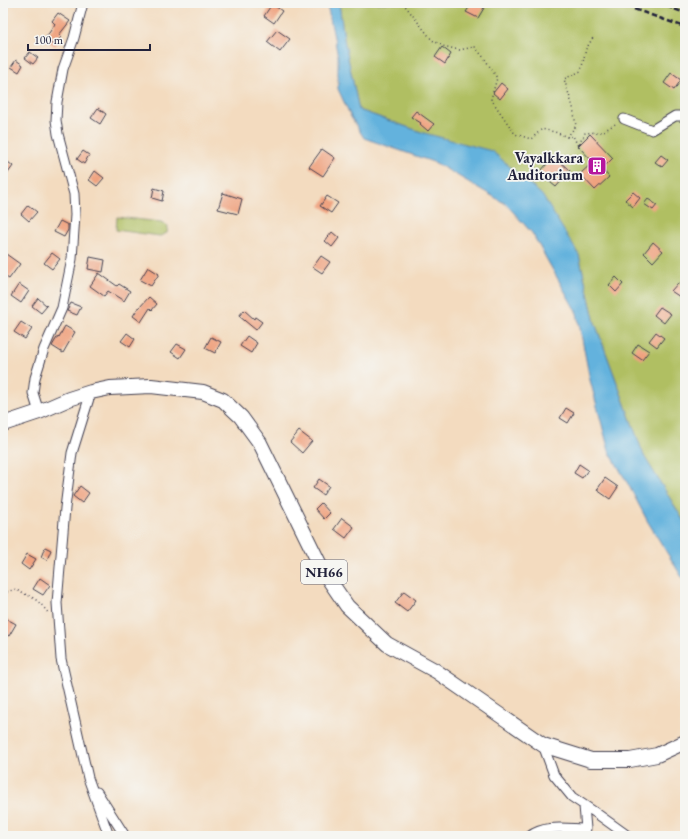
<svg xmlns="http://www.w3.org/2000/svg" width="688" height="839" viewBox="0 0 688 839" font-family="'EB Garamond',serif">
	<rect width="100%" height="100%" fill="#f6f6f2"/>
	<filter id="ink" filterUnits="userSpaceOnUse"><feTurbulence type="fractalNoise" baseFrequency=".025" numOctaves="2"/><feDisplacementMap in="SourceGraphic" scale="8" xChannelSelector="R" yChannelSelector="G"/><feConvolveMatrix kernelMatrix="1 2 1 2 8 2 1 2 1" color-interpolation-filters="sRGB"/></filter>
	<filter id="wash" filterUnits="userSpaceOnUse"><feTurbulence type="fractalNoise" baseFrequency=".012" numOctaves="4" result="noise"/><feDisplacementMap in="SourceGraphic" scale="16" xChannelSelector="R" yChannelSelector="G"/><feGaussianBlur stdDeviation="0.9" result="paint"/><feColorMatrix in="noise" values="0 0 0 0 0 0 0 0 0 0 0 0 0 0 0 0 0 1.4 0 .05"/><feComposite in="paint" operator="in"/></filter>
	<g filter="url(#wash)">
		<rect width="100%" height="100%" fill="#f3dbbf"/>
		<!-- green -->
		<path fill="#b0bf62" stroke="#69704e" d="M339,3h346v520l-41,-67 -49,-133 -16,-68 -155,-122 -65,-23 -15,-71z
			M117,217l44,5 7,4 -1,7 -7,3 -44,-6z"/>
		<!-- water -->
		<path fill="#63b2dd" stroke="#426a8c" d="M326,3h13l5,36 15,71 65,23 68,18 50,44 37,60 16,68 49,133 41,67v59l-37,-60 -20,-38 -19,-33 -19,-71 -13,-67 -45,-80 -26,-29 -70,-41 -72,-25 -13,-21 -13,-28v-33l-10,-47z"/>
		<g id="blocks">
			<!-- building -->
			<path fill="#efa27f" d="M472,3h4l8,5 -6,10 -12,-6z
				M272,4l10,7 -8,12 -10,-7z
				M58,13l12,8 -11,14 2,2 -6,9 -10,-7 10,-15 -3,-3z
				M277,30l13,9 -10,13 -13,-10z
				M442,47l9,7 -6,10 -10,-7z
				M30,52l8,6 -5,6 -8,-6z
				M16,60l7,5 -4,7 -8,-5z
				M671,73l10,7 -7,10 -10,-7z
				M501,83l7,6 -8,10 -7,-6z
				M98,108l8,6 -6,10 -9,-6z
				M416,111l18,13 -6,7 -8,-7 1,-1 -10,-6z
				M590,134l23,24 -11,11 7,8 -14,13 -15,-16 13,-12 -15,-16z
				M322,149l13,9 -12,18 -14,-9z
				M83,151l6,4 -5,9 -7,-5z
				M661,155l7,5 -6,7 -7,-5z
				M554,156l16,15 -14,16 -17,-14z
				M3,158l10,8 -10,14z
				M95,171l9,7 -7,8 -8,-6z
				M154,188l10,3 -2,10 -10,-3z
				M633,192l7,6 -7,9 -8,-7z
				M223,193l19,6 -4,15 -20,-5z
				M327,196l11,7 -7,10 -11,-7z
				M648,199l9,6 -4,5 -9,-6z
				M28,205l9,7 -8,9 -8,-7z
				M60,221l8,4v5l-4,7 -10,-5z
				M332,232l7,6 -7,9 -7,-6z
				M653,242l10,9 -10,11 -9,-9z
				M52,253l8,6 -8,10 -8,-6z
				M6,254l14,10 -11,15 -6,-4v-17z
				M321,256l9,6 -8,11 -9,-6z
				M90,257l15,3 -2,12 -15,-3z
				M148,267l11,7 -8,12 -11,-6z
				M99,273l18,13 2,-2 11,7 -6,10 -16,-10 -4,5 -14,-10z
				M616,277l7,7 -7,8 -7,-7z
				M678,283l7,5v2l-5,7 -9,-6z
				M19,284l10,7 -8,12 -10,-7z
				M149,297l8,7 -5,6 -2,-2 -9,14 -8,-6 5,-8h1z
				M38,298l9,8 -6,7 -9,-7z
				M71,303l10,4 -4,8 -10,-4z
				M660,307l11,7 -7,9 -10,-8z
				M244,310l10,9 1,-2 7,5 -6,8 -17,-14z
				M21,322l11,7 -7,10 -11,-7z
				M65,326l10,6 -12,21 -11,-7 6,-10 1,1z
				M656,332l8,6 -7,9 -8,-6z
				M127,333l8,6 -5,8 -9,-6z
				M247,336l10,7 -6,10 -11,-7z
				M211,337l10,5 -6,11 -10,-5z
				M177,344l9,5 -6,9 -9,-6z
				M638,344l11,7 -7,9 -10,-7z
				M566,408l8,5 -6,10 -8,-5z
				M299,431l13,10 -10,12 -12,-11z
				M579,464l9,6 -6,8 -8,-5z
				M605,478l13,9 -8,12 -13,-9z
				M319,479l10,7 -6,9 -10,-7z
				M80,486l9,7 -7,10 -9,-7z
				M321,503l9,10 -6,6 -9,-10z
				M342,518l12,9 -8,11 -12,-9z
				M45,547l6,3 -4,10 -6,-3z
				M27,554l9,5 -7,11 -8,-6z
				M40,578l10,7 -7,10 -10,-6z
				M404,591l12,9 -9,12 -12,-9z
				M5,618l11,6 -7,12 -6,-4v-11z"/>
		</g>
	</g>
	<g filter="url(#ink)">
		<use href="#blocks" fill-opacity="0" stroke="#413e4f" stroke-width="1"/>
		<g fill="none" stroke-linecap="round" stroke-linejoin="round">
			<!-- minor casing -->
			<g stroke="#413e4f" stroke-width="11">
				<path id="minor" d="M624,119l28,11 23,-14h10
					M91,392l-19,61 -7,55 -8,95 4,56 27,119 21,58
					M39,412l-6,-19 2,-15 9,-29 18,-41 10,-49 3,-44 -1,-21 -16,-60 -2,-14 1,-18 6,-33 11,-31 9,-35
					M543,745l11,30 18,22 24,16 32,23
					M97,792l28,44
					M530,836c15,-12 38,-7 56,-7l-2,-23"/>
			</g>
			<!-- trunk casing -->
			<g stroke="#413e4f" stroke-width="16">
				<path id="trunk" d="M3,424l36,-12 30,-13 22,-7 19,-4 41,-2 52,6 20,8 18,17 19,26 63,128 24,35 40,38 49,27 107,74 48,15h39l27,-5 28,-13"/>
			</g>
			<!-- path -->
			<path stroke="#413e4f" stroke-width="1.5" stroke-dasharray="1 3" stroke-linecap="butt" d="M403,3l29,37 11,6 16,4 16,-3 10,12 12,19 -6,21 24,35 16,5 11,-10 16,4 9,4 6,-1 5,10 7,-13 17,-1 15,-9
				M567,137l9,-11 -3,-19 -9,-28 17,-8 5,-22 8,-13
				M3,593l13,-4c6,5 11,5 17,9 7,4 12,11 16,16"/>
			<!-- minor -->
			<use href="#minor" stroke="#fff" stroke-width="9"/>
			<!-- trunk -->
			<use href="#trunk" stroke="#fff" stroke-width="14"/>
			<!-- rail -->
			<path stroke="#22223b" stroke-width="2.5" stroke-dasharray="6 3" stroke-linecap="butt" d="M617,3l68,24
				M658,3l27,10"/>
		</g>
	</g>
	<!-- icons -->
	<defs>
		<g id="building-square" transform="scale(1)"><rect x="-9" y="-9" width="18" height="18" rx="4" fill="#b5179e" stroke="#f6f6f2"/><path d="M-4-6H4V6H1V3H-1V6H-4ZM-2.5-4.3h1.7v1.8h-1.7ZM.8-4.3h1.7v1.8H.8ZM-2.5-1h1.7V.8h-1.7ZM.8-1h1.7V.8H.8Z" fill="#fff"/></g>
	</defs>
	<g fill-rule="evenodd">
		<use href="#building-square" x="597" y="166"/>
	</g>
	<g text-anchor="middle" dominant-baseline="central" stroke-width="3.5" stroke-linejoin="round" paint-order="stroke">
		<!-- shield labels -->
		<rect fill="#f6f6f2" stroke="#626272" stroke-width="1" x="301" y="560" width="46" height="24" rx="3"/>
		<g font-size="14" font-weight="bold" fill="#22223b">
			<text x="324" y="572">NH66</text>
		</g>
		<!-- poi labels -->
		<g font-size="15" font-weight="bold" fill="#22223b" stroke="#f6f6f2" text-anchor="end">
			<text x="583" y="157">Vayalkkara<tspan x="583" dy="17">Auditorium</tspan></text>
		</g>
	</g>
	<!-- margin -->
	<rect width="688" height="839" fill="none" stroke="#f6f6f2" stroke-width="16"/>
	<!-- scale -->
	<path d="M28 44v6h122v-6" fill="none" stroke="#22223b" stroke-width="2"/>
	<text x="34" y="44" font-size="12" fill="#22223b" stroke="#f6f6f2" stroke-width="3" paint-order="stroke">100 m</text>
</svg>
